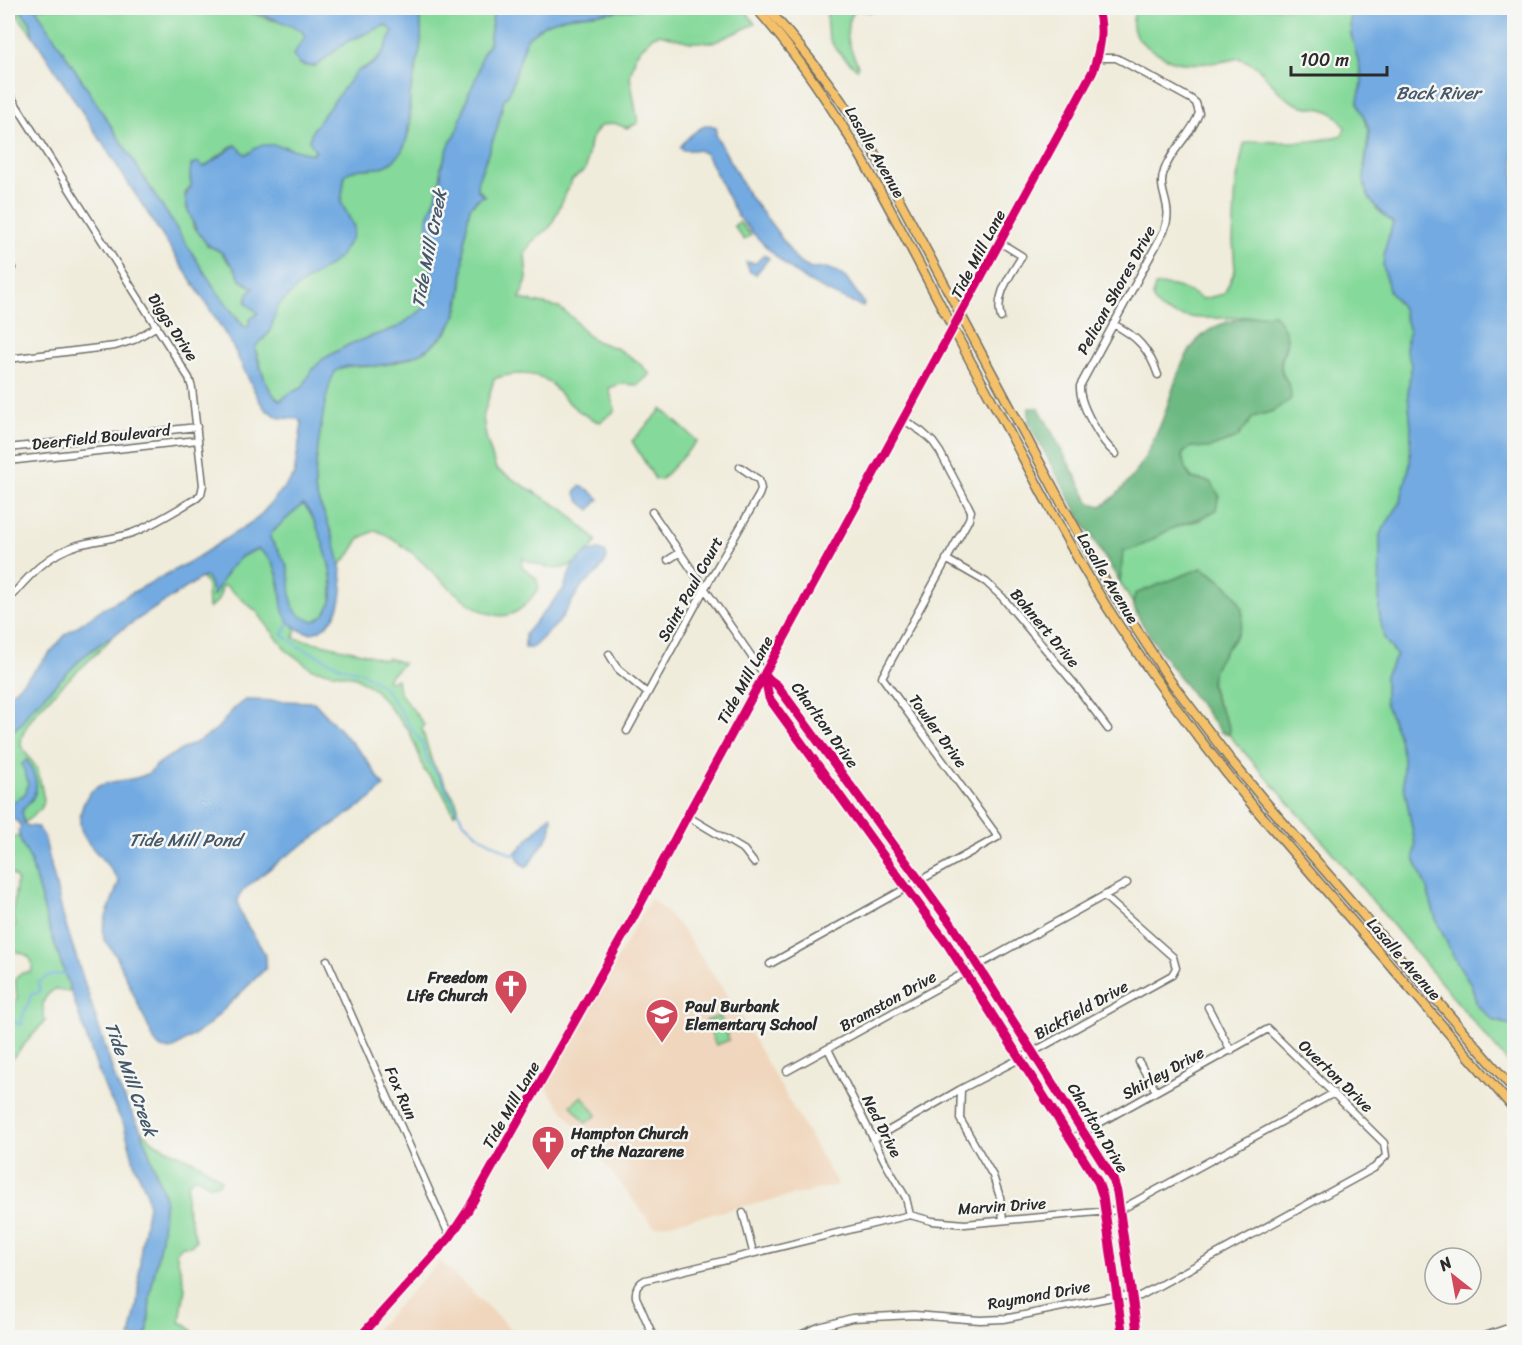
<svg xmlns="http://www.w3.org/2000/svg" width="1522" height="1345" viewBox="0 0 1522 1345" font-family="Sriracha,sans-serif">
	<rect width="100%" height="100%" fill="#f6f6f2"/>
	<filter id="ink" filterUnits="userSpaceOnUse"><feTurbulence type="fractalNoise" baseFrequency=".0167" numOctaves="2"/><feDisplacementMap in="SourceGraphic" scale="12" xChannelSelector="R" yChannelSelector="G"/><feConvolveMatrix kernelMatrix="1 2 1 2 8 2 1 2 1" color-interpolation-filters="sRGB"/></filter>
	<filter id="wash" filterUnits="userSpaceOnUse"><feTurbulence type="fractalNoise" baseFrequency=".008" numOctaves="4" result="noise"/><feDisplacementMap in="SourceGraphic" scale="24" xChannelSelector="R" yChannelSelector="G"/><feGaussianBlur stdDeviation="1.35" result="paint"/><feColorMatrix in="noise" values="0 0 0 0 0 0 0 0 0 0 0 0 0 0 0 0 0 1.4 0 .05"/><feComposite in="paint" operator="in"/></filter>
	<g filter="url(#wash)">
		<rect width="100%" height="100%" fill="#f0ecdb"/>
		<!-- built -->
		<path fill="#f0d6bc" d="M651,898l28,27 53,77 106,183 -184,42 -109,-140z
			M440,1261l79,76h-151z"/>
		<!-- green -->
		<path fill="#85d99a" stroke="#588262" stroke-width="1.5" d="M12,8h6l12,14 3,14z
			M35,8h191v2l4,1 1,-3c14,0 18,4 31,9 15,5 28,6 41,15l2,5 -7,26 6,3h12l32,-25 38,-16 7,6c-7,17 -14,33 -33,38l-47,85 -12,-1 -17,-7 -40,8 -9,-9 -3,1 -28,21 -14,7 1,12 -6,7 2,16 5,9 1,9 7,6 7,12 14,7 7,10 8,6 3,6 1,6 14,8 4,25 -9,7v6l-3,2 -2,-2 -27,-34z
			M415,8h79l-5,36 -8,13 -2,17 -10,19 -13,41 -6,9 -9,25v9l-5,20 -9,22 5,58 1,13 -3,10 -6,9 -26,18 -48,17 -27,15 -21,29 -12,5 -7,6 -6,1 -10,-13 -12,-40 15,-15 7,-25 24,-23 28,-18 12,-11 11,-19 2,-9 -13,-25 4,-27c13,-11 33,-1 48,-14 8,-7 15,-23 17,-34 2,-10 -1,-22 0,-32 4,-28 20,-61 5,-87z
			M646,8h98l11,16 -40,18h-25l-30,-8 -7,2 -17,18 -6,23 8,46 -11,5 -13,-5 -14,3 -10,15 -4,28 -14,11 -21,46 -19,16 -7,12 2,25 -7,20 38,8 15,11 13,16 10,7 22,8 19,12 13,13 -12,11 -17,-1 -12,4 6,23 -15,11c-16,-5 -30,-17 -42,-30 -3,-3 -5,-8 -9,-10 -15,-11 -39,-9 -55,-3l-11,38 3,20 10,32 70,42 31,30c-25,32 -39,34 -75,17v9l14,11 3,10c-8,10 -17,24 -31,27 -32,7 -74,-44 -97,-63 -12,-9 -23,-16 -35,-22l-16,8 -10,16 -11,12c-2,-16 -7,-33 -13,-48 -4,-10 -11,-19 -11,-30 -1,-18 9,-112 23,-119 10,-6 26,-2 36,-3 29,-2 64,-16 78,-42 13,-24 10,-59 13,-86 1,-10 3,-21 5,-31l14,-12 -7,-7v-5l20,-54 7,-30 5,-5 18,-56 18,-14 21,-7z
			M828,8h58l-16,4 -14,-3c-15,19 -8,36 2,56l-1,4c-23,-20 -35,-30 -29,-61z
			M1137,8h215l-2,8 1,19 6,15 5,32 -4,21 11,28 -5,37 12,40 17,15 -8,26 4,41 13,18 7,23 -3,17 5,16 -3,31 3,31 -1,38 -10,39 -20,31 4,104 13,18 -12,20v26l13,32 5,23v23l12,64 -1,14 13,31 9,30 17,37 18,28 6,21 16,15 21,6v44l-194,-232 -91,-103 1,-6c-6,-14 -16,-28 -18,-43 -4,-20 18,-38 26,-54 3,-5 4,-12 5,-18l-41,-46 -67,26 -2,10 -13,-22 3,-31c15,-1 23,-10 36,-17 13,-7 27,-11 42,-14l9,-38 -18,-4 -7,-10 -3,-12 3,-5 6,-4 18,1 27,-10 17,-21 20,-6 17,-24c-12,-18 -10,-24 -3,-43l-13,-30c-21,2 -138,18 -119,-28 18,-3 32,3 47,13l22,-5 11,-24 -2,-29 3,-57 8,-40c11,-5 21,-2 32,-2 23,0 44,0 66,-7l3,-7c-14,-27 -32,-15 -52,-26 -14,-7 -23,-22 -34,-33 -5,-5 -14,-8 -20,-11 -19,5 -47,8 -66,3 -6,-2 -11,-6 -17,-9 -19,-10 -30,-23 -19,-44z
			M739,222l12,13 -7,5 -10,-14z
			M662,409l35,32 -36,39 -6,-1 -23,-38z
			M303,504c18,18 37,83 25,106 -3,6 -9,9 -14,11 -32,-5 -20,-32 -27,-54 -4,-11 -12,-19 -18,-29l3,-6z
			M258,549c33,18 12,60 38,79l-2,10 68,15 22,7 4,-2 15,5c-4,7 -13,10 -16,17l3,2 7,-3 2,13 25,32 -2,5 10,33 24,39 2,7 -4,6 -14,-26 -16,-18 -4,-13 -11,-26 -33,-40 -20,-14 -44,-8 -26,-19 -29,-38 -31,-26h-4c-2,11 -4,18 -14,22l-1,-24 -6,-6 5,-1 4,5 1,7 5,3c5,-19 23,-38 42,-43z
			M115,633c-20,29 -96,79 -94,113l17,24 6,30 -3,9 -17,14 -2,-12 11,-13 -7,-25 2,9 -2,11 -18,13v-32l2,-10 -2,-10v-20l14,-11 6,-11 55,-55z
			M14,836l6,1 10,22 18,65 23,68 -16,-3c-15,9 -13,17 -10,32l-37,42v-48l9,-17 -2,-19 7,-6 9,-1c6,-17 -10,-20 -23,-22v-14l8,-12 -4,-7 5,-38 -6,-6 -3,-1v-30z
			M720,1016l9,24 -13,5 -10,-24z
			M582,1096l15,19 -11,8 -15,-18z
			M141,1130c5,5 11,12 18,15 23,12 42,16 62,35l-2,4 -10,1 -11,-8 -4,1 -6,5 -2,21 10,36 -5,6h-8l-7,6 9,36 -5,34 7,3 6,7 -2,4 -46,1 3,-7 2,-35 11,-56 4,-41z"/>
		<!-- forest -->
		<path fill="#6cb982" stroke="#4c7256" stroke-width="1.5" d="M1274,314c28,33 1,31 8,58 1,5 5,8 7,13 2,4 2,10 2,14l-18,12 -20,6 -16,21 -28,10 -18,-1 -6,4 -3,5 3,12 6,10 19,4 9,13 -3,15c-17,11 -28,11 -45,19 -16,7 -30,21 -48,22l-3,31 -38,-61 -53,-97v-16h10l51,95 11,3c12,-6 18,-14 27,-24 15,-17 25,-40 34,-61 13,-33 18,-76 53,-94 18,-9 39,-11 59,-13z
			M1202,568c23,13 52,36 36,65 -10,16 -25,29 -27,49 -1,13 14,35 19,47l-1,6 -8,-3c-15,-20 -87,-110 -88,-129 0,-3 2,-6 2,-9z"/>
		<!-- water -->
		<path fill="#72aae1" stroke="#4e6a86" stroke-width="1.5" fill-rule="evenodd" d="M19,8h16l2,2 180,282c11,11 17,26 29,36l3,-2v-6l9,-7 -12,-10 2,-9 6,-6 -14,-8c-1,-7 -15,-26 -22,-30 -4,-2 -9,-3 -12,-7 -11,-13 -18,-29 -21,-46l6,-11 -1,-12 1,-9 6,-3 7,5 32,-22 9,9h3c18,-20 44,-2 65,0l3,-2 -7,-11 4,-12 42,-56c4,-3 8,-4 13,-6 13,-7 19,-22 25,-36l-7,-6 -38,16 -32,25c-12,0 -17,0 -23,-11l12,-18 -2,-5c-18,-12 -40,-15 -59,-24h171c15,26 -1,60 -5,87 -3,23 4,48 -17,66 -15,13 -35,3 -48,14l-4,27 13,25 -2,10 -11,18 -12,11 -28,18 -24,23 -7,25 -15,15c2,14 13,47 25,54l10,-8 12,-5 9,-17 12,-12 27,-15 48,-17 25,-18 7,-9 3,-10 -1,-13 -5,-58 9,-22 5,-20v-9l9,-25 6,-9 13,-41 9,-19 3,-17 8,-13 5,-36h152l-80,9 -21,7 -18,14 -18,56 -5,5 -7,30 -20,54c0,7 2,10 8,13 -5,1 -11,5 -14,10 -3,5 -3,12 -4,18 -5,29 -1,81 -19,105 -15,20 -34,29 -58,34 -5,1 -12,3 -17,3 -10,0 -27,-2 -36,4 -12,9 -23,101 -22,119 1,10 7,19 11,29 12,33 32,89 -6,112 -7,4 -15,3 -22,-1 -25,-16 -12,-34 -21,-56 -4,-11 -9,-18 -19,-24l-16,7 -13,13 -16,27 -3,-14 -4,-5 -5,1 -100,65 -18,14 -55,55 -6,11 -14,11v-38l26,-25 32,-37 38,-26 89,-48 65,-42 36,-42 8,-53 -3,-4 -19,-1 -14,-8 -7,-10 -27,-55 -21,-34 -178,-275 -3,-14zM303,504c14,13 31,69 30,88 -2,13 -6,24 -19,29 -32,-6 -19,-32 -27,-54 -4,-11 -11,-19 -17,-29l2,-6z
			M1352,8h162v1018l-21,-6 -16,-15 -6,-21 -18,-28 -17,-37 -9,-30 -13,-31 1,-14 -12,-64v-23l-5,-23 -13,-32v-27l12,-19 -13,-18 -5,-26 1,-78 20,-31 10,-39 1,-38 -3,-31 3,-31 -5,-16 3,-17 -7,-23 -13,-18 -6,-24 2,-17 8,-26c-11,-10 -24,-20 -28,-36 -4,-18 5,-37 4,-55 0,-10 -10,-20 -11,-30 0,-7 5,-15 4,-23 -3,-24 -17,-48 -10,-71z
			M710,125l6,2v8l32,59 27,35 23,33 13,7 15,-1 11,4 10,7 17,24 -1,4c-20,-8 -47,-20 -66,-33 -19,-14 -45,-41 -60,-59l-31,-61 -8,-4h-15l-3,-2c5,-9 19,-22 30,-23z
			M764,255l5,3 -13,16 -6,-2 -4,-10 10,1z
			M580,486l9,4 10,9 -9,11 -10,-8 -5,-10z
			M599,550l7,3 1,6 -9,13 -17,15 -22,35 -27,26h-7v-14l38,-44 10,-25 15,-13z
			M246,700l68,2 50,54 20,30 -13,13 -92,62c-10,10 -34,24 -39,34 -11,21 31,51 26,73l-60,59 -35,23 -10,-2 -6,-6 -39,-87 -12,-15 -1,-9 3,-14 13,-35c-9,-21 -39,-38 -39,-60 0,-11 5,-27 14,-33 15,-11 37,-6 53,-15 5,-3 9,-9 14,-12 16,-12 36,-18 52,-30 12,-9 19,-26 33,-32z
			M27,760c7,12 14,26 5,39 -3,4 -7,7 -10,12l2,12 4,3 10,1 6,9 19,80 54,168 24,46 24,68 -4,41 -11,56 -2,35 -3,7h-15l7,-33 4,-56 7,-44 -2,-13 -11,-25 -11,-41 -17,-32 -11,-28 -48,-141 -18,-65 -9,-17 -3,-12 3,-2c-1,-7 -6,-9 -13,-9v-13l18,-13 2,-11 -6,-18z
			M551,815l1,2 -2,17 -23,33c-6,-2 -10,-9 -11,-15z"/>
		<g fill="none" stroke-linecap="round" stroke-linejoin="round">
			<!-- stream -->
			<path stroke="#72aae1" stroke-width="2" d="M289,621l-6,14 15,11 45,22 19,4 22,15 39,58 4,16 13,17 22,42 16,15 33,19h6
				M8,1026l8,-4 6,3c-2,-11 8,-19 9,-32l5,1 4,-3 -2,-8 10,-7 19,-3"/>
		</g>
	</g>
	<g filter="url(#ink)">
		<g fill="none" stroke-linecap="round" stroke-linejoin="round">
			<!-- minor casing -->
			<g stroke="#706f69" stroke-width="9">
				<path id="minor" d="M1097,58h19l8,4 67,37 5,4 3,10c-7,22 -28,36 -35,58 -8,22 11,33 0,60l-84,155c-1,19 22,57 36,68
					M8,92l181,286 3,10 11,97 -2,9 -4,4c-21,12 -42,26 -65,35 -17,6 -36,7 -54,12 -31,9 -50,32 -70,55
					M1001,243l21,13c-11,19 -28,39 -21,62
					M8,269l4,-1
					M1113,324c24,12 36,25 45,51
					M8,359l107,-13 19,-6 23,-14
					M8,448l189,-21
					M8,461l190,-21
					M652,512l113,164 12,9 175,240 161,254 4,13 21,146
					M946,559l40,23 16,15 74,89 32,43
					M668,560l11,-7
					M609,654l9,15 29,24
					M765,676l4,22 179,247 150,237 5,15 20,141
					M627,731l78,-143 54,-93 2,-6 -2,-9 -19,-13
					M687,816l57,34 10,13
					M327,960l123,277
					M770,964l228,-127 -116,-160 87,-158 2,-8 -3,-6 -28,-53 -7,-10 -11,-10 -18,-12
					M1208,1007l23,44
					M828,1049l58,115 20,34 4,17
					M1139,1062l17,29
					M787,1071l340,-188
					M961,1089l-1,30 33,57 7,21 3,22
					M874,1139l87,-50 72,-37 139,-77 4,-7 -3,-11 -69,-61
					M743,1213l10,39
					M359,1338l91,-101 18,-27 165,-292 54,-102 406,-745c7,-21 12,-42 4,-63
					M654,1338l-18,-41c-1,-8 1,-13 9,-17l265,-65 22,6 33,3 155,-14 214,-117
					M793,1338l26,-11 33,-9 62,-3 66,5 24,-1 113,-23h23l234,-128 12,-12 -2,-13 -116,-114 -197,110
					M1479,1338l29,-10h6"/>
			</g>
			<!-- major casing -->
			<g stroke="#706f69" stroke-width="11">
				<path id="major" d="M756,8c85,95 138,210 198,322 19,37 39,72 59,109 33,62 66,126 105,185 42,64 87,124 136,183l260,302
					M767,8c38,43 72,86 102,135l194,363 44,78 62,95 60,79 34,41 251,291"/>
			</g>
			<!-- minor -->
			<use href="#minor" stroke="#fff" stroke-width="6"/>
			<!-- major -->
			<use href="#major" stroke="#f4c16a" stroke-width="8"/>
			<!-- cycleway casing -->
			<g stroke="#f6f6f2" stroke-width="13">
				<path id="cycleway" d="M765,676l12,9 175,240 161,254 4,13 21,146
					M765,676l4,22 179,247 150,237 5,15 20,141
					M359,1338l91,-101 18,-27 165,-292 54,-102 406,-745c7,-21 12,-42 4,-63"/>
			</g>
			<!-- cycleway -->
			<use href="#cycleway" stroke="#d6006c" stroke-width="9"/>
		</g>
	</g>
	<!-- icons -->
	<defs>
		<g id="church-pin" transform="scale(1.725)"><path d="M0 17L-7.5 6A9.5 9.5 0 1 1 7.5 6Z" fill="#d1495b" stroke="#f6f6f2"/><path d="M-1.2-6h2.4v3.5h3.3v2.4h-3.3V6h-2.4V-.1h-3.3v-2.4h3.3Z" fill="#fff"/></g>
		<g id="school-pin" transform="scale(1.725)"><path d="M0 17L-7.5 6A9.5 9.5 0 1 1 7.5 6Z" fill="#d1495b" stroke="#f6f6f2"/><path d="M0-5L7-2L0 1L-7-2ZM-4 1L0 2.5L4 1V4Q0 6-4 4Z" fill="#fff"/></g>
	</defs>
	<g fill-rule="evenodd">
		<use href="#church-pin" x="511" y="986"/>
		<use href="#school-pin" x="662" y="1015"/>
		<use href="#church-pin" x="548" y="1142"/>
	</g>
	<g text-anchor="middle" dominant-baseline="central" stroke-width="5" stroke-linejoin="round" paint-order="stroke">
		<!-- street labels -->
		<g font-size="16" fill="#2b2b2b" stroke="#f6f6f2">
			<text transform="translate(875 152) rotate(60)">Lasalle Avenue</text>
			<text transform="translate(978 254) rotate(-62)">Tide Mill Lane</text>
			<text transform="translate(1116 290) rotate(-61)">Pelican Shores Drive</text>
			<text transform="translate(173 327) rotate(57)">Diggs Drive</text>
			<text transform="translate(101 437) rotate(-6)">Deerfield Boulevard</text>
			<text transform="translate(1108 578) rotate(59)">Lasalle Avenue</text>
			<text transform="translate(690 589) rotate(-61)">Saint Paul Court</text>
			<text transform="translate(1045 628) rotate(50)">Bohnert Drive</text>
			<text transform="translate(745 680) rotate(-61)">Tide Mill Lane</text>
			<text transform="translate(825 725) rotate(54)">Charlton Drive</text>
			<text transform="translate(938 731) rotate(54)">Towler Drive</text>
			<text transform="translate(1404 959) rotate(49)">Lasalle Avenue</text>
			<text transform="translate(888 1001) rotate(-29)">Bramston Drive</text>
			<text transform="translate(1081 1010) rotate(-29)">Bickfield Drive</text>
			<text transform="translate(1163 1073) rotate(-29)">Shirley Drive</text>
			<text transform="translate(1336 1076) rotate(44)">Overton Drive</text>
			<text transform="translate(401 1093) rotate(66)">Fox Run</text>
			<text transform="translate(511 1105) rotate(-60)">Tide Mill Lane</text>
			<text transform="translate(882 1126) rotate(63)">Ned Drive</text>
			<text transform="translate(1098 1128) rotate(59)">Charlton Drive</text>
			<text transform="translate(1002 1206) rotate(-4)">Marvin Drive</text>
			<text transform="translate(1039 1295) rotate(-10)">Raymond Drive</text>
		</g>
		<!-- poi labels -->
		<g font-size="16" font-weight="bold" fill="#2b2b2b" stroke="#f6f6f2" text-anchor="start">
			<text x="488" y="977" text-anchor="end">Freedom<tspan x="488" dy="18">Life Church</tspan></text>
			<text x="685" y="1006">Paul Burbank<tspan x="685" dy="18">Elementary School</tspan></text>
			<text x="571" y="1133">Hampton Church<tspan x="571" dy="18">of the Nazarene</tspan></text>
		</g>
		<!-- water labels -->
		<g font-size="18" font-style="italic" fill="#44576b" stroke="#f6f6f2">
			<text x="1438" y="93">Back River</text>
			<text transform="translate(429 249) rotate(-79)">Tide Mill Creek</text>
			<text x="185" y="840">Tide Mill Pond</text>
			<text transform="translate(131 1079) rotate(70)">Tide Mill Creek</text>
		</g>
	</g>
	<!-- margin -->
	<rect width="1522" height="1345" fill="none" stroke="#f6f6f2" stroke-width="30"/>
	<!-- north arrow -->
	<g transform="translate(1453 1276) rotate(329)"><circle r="28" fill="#f6f6f2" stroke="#a5a5a2" stroke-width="1.5"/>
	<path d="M0-4.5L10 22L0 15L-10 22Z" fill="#d1495b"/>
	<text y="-9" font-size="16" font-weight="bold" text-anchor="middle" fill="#2b2b2b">N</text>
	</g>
	<!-- scale -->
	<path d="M1291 66v9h96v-9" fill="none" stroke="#2b2b2b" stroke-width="3"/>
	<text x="1300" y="66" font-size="18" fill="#2b2b2b" stroke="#f6f6f2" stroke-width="4.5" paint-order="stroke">100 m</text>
</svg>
